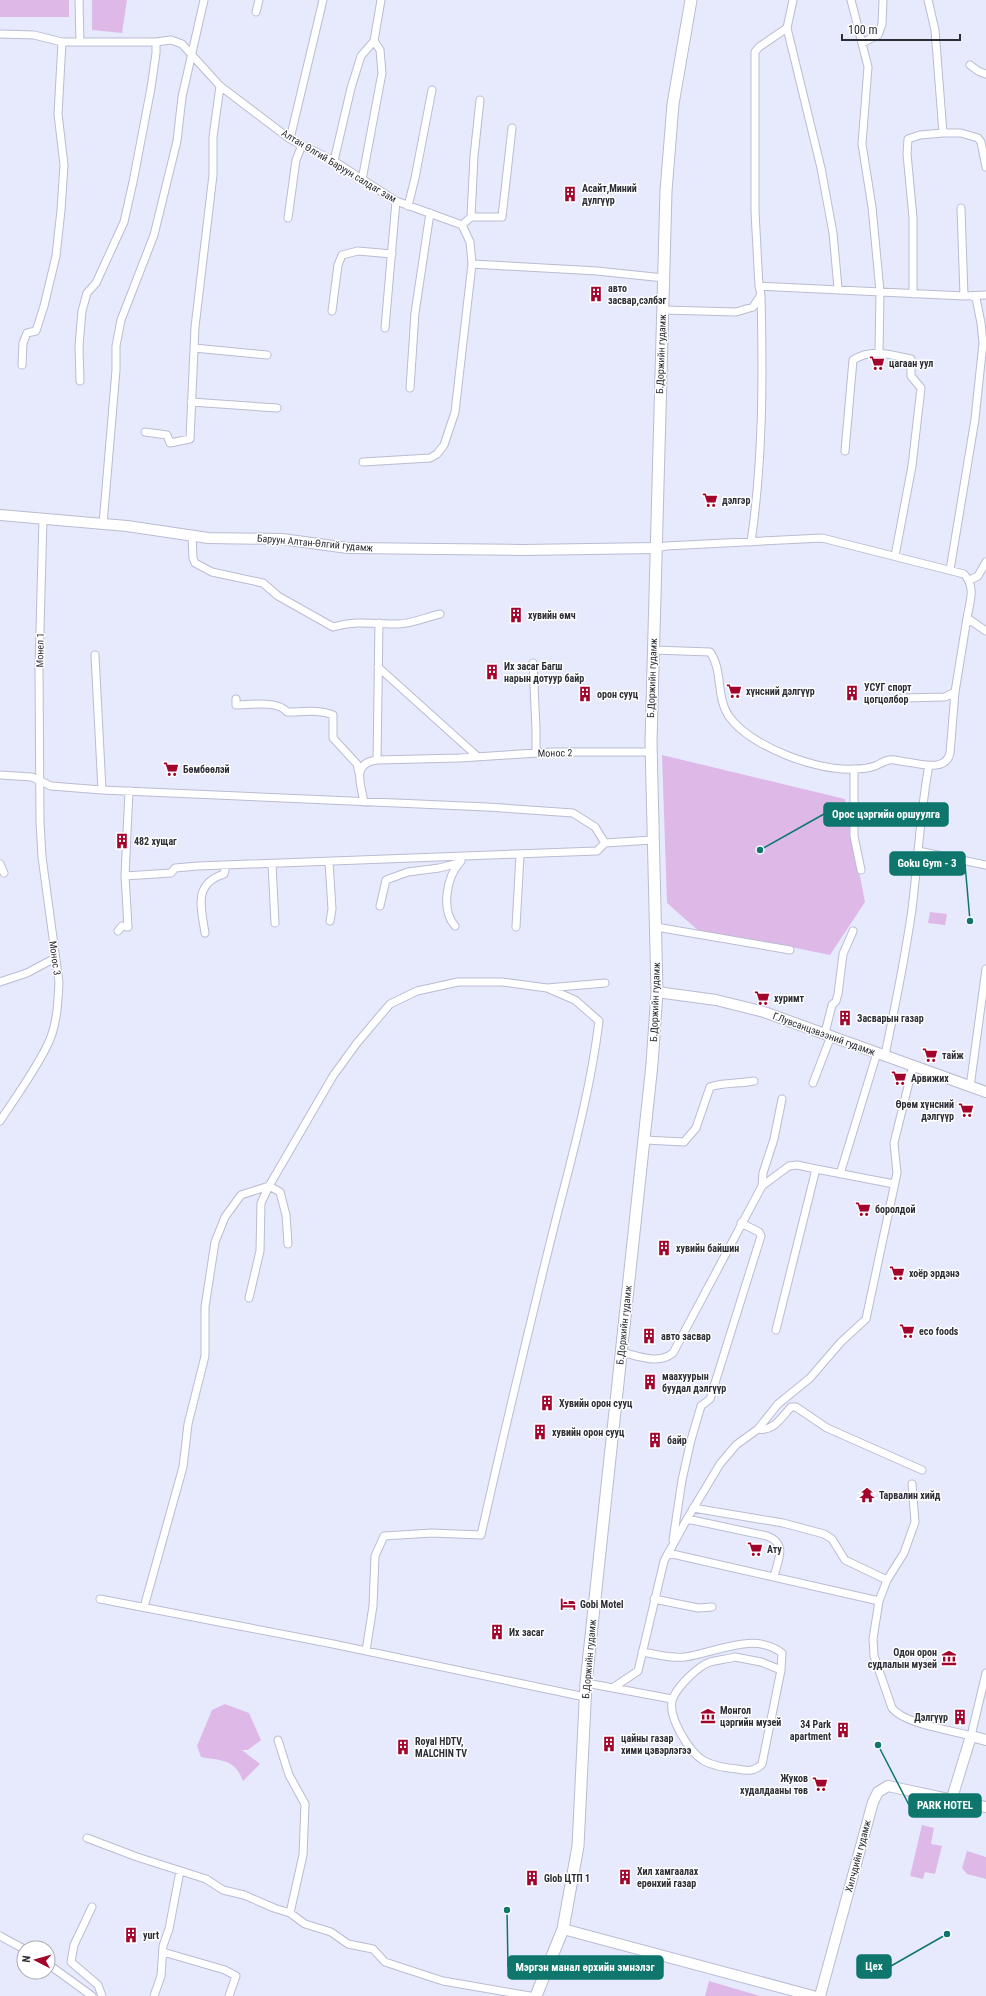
<svg xmlns="http://www.w3.org/2000/svg" width="986" height="1996" viewBox="0 0 986 1996" font-family="'Roboto Condensed',sans-serif">
	<rect width="100%" height="100%" fill="#e7eafd"/>
	<!-- green -->
	<path fill="#deb9e8" d="M0,0h69v17h-69z
		M92,0h35l-5,33 -30,-3z
		M662,755l183,44 20,103 -35,53 -54,-11 -75,-11 -34,-30z
		M930,912l17,2 -2,11 -17,-2z
		M225,1704l24,9 12,27 -13,10h-6l18,14 -17,17c-8,-22 -21,-20 -42,-24l-4,-11 15,-36z
		M922,1825l12,3 -3,16 11,2 -7,28 -10,-2 -2,7 -13,-3z
		M967,1851l19,6v22l-19,-5 -5,-6z
		M709,1981l51,15h-55z"/>
	<g fill="none" stroke-linecap="round" stroke-linejoin="round">
		<!-- street casing -->
		<g stroke="#b9bcd2" stroke-width="9">
			<path id="street" d="M79,0l1,42
				M793,0l-6,28 34,140 12,65 5,55
				M851,0l17,67 -6,77 10,63 8,84 -1,61
				M256,12l3,-12
				M0,34l34,1 28,7h94l15,-2 11,4 38,42 70,53 44,22 62,40 66,24 8,17 2,22 125,7 67,7
				M862,43l16,-8 4,-11 1,-24
				M970,65l8,6 8,3
				M943,133h18l17,5 3,4 5,25
				M290,139l33,-139
				M334,161l17,-73 10,-32 13,-15
				M362,180l20,-107 -2,-23 -6,-9 7,-41
				M408,206l7,-28 17,-88
				M961,208l3,88
				M471,217h31l10,-89
				M288,218l8,-58 6,-15
				M462,225l9,-8 3,-61 6,-56
				M759,286l-4,-74v-160l4,-5 28,-19
				M913,294v-76l-6,-64 1,-15 12,-4 23,-2 -8,-103 -7,-30
				M663,310l73,2 17,-5 8,-12 -2,-9 205,10 22,-1
				M332,311l6,-46 4,-10 16,-4 34,3
				M385,328l11,-127
				M194,348l73,7
				M22,365l1,-22 4,-10 9,-2 8,-25 12,-50 5,-46 3,-45 -6,-51 4,-72
				M80,381l-1,-35 3,-35 5,-18 9,-10 28,-61 9,-40 18,-94 5,-35v-11
				M410,388l5,-75 15,-100
				M191,402l86,6
				M145,432l22,3 3,8 20,-4 5,-112 18,-152v-38l7,-51
				M845,451l8,-91c19,-12 38,-5 58,-1v17l10,12 -9,78 -17,90
				M363,462l67,-4 7,-4 7,-9 11,-33 17,-148
				M103,524l13,-154v-24l5,-26 33,-85 23,-94 5,-44 22,-97
				M192,536l1,22 2,5 17,9 51,11 15,13 55,31c24,-7 40,-3 65,-3 13,0 29,-7 42,-10
				M751,542c12,-82 12,-164 10,-247
				M656,548l10,-2 156,-8 142,36c12,13 6,27 3,44l19,13
				M950,570l25,-151 8,-76 -2,-20 -5,-25 -4,-2
				M970,580l8,-4 8,-14
				M379,623l-2,137 83,-2 92,-6h99
				M653,650l57,2c13,18 6,44 18,63 21,31 90,57 126,54 7,0 15,-1 21,-3 5,-2 9,-5 14,-6 6,-1 13,2 18,2 14,2 39,10 43,-9l5,-61
				M95,655l7,135
				M533,663l3,66v24
				M378,667l100,90
				M902,698l43,-1 10,-5 12,-74
				M236,699v6c14,0 42,-5 51,7 15,0 32,-3 46,3v23l24,26 2,9
				M854,769v67l7,34
				M0,775l32,2 19,9 51,4 385,17 86,6 22,14 10,16 47,-3
				M364,802c-3,-18 -13,-39 13,-42
				M918,851l68,14
				M329,862l3,47 -2,12
				M0,864l4,9
				M272,864l3,59
				M125,876l46,-3 4,-5 23,-2 399,-15 8,-8
				M380,906l6,-26 22,-8 31,-4 20,-5
				M455,926c-14,-16 -9,-49 6,-65
				M516,927l4,-72
				M656,927l134,23
				M118,931l4,-5 6,1 -3,-51 4,-85
				M205,933c-4,-26 -12,-49 19,-59l2,-9
				M0,982l27,-9 28,-15
				M547,988l58,-5
				M825,1033l7,-28 4,-4 2,-7 5,-40 10,-23
				M885,1055c10,-48 20,-96 27,-146 6,-48 8,-96 17,-144
				M813,1083l18,-47
				M970,1087l16,-118
				M0,1121c16,-24 34,-49 47,-75 10,-19 11,-43 12,-64l-17,-125 -2,-35 -1,-154 4,-150
				M645,1140l39,2 12,-14 14,-41c14,-5 29,-3 44,-6
				M840,1174l37,-121
				M762,1186l1,-13 11,-34 8,-40
				M288,1244l-2,-29 -6,-23 -11,-6 64,-110 24,-33 33,-39 27,-13 41,-9h44l45,6 28,12 24,21c-9,75 -31,149 -49,222 -24,97 -47,194 -69,292l-49,-2 -48,3 -9,20 -2,50 -7,45
				M249,1298l11,-47 1,-48 8,-17
				M776,1330l40,-161 78,15
				M621,1352c17,4 37,13 52,1l89,-167 27,-20 8,-1 19,4
				M758,1429c15,3 23,-11 33,-22h5l31,21 95,42
				M912,1484l3,38 -11,31 -17,27 -8,21 -6,38 1,17 18,52c12,16 59,22 79,28l15,-63
				M693,1508l90,15 41,11 8,5 13,21 42,20
				M687,1519l80,17c21,8 11,23 7,41
				M673,1540l9,-60 9,-40 10,-34 9,-7 51,-163 -2,-4 -18,-9
				M668,1553l211,48
				M100,1599l233,45 252,53
				M654,1599l44,9 14,-1
				M144,1607l39,-140 5,-43 17,-68v-49l10,-65 10,-25 16,-22 28,-9
				M642,1652c13,2 30,7 43,5 30,-4 69,-26 97,-4l-1,17
				M735,1657l26,5 20,8 -19,94c-8,8 -15,7 -25,5 -11,-1 -23,-3 -33,-8 -15,-9 -38,-46 -31,-63 5,-12 25,-32 37,-36 8,-2 17,-3 25,-5z
				M586,1683l86,16
				M614,1687l24,-16 26,-110 23,-42 33,-55 16,-19 22,-16 20,-25 32,-26 31,-36 25,-23 31,-146 -3,-30 19,-77
				M278,1740l11,35 16,29 -2,51 -13,58
				M87,1838l50,19 69,22 17,11 21,5 30,13 16,5 15,11 26,8 17,12 25,5 12,13 15,5 43,14 87,15
				M92,1907l-18,38 -3,17 27,23 4,11
				M0,1936l24,13
				M163,1952l62,18 11,6 -7,20
				M48,1964l44,32
				M154,1996l7,-20 2,-30 6,-17 11,-58"/>
		</g>
		<!-- secondary casing -->
		<g stroke="#b9bcd2" stroke-width="12">
			<path id="secondary" d="M0,515l127,11 81,12 74,1 66,9 174,2 134,-2
				M657,992l59,8 48,12 222,80
				M952,1798l19,-62 15,4
				M563,1929l250,67
				M820,1996l53,-194 5,-10 10,-6 98,21"/>
		</g>
		<!-- primary casing -->
		<g stroke="#b9bcd2" stroke-width="13">
			<path id="primary" d="M536,1996l27,-67 15,-83 8,-163 66,-619 5,-72 -6,-250 15,-551 7,-87 18,-104"/>
		</g>
		<!-- street -->
		<use href="#street" stroke="#fff" stroke-width="7"/>
		<!-- secondary -->
		<use href="#secondary" stroke="#fff" stroke-width="10"/>
		<!-- primary -->
		<use href="#primary" stroke="#fff" stroke-width="11"/>
	</g>
	<!-- icons -->
	<defs>
		<g id="building-bare" transform="scale(1.2)"><path d="M-4-6H4V6H1V3H-1V6H-4ZM-2.5-4.3h1.7v1.8h-1.7ZM.8-4.3h1.7v1.8H.8ZM-2.5-1h1.7V.8h-1.7ZM.8-1h1.7V.8H.8Z" fill="#a3042c" stroke="#fff" stroke-width="2.5" paint-order="stroke"/></g>
		<g id="supermarket-bare" transform="scale(1.2)"><path d="M-6-5.5h2.5l.6 2H6L4.5 2H-2.5L-4.4-4H-6ZM-1.5 3.2a1.3 1.3 0 1 0 .1 0ZM3 3.2a1.3 1.3 0 1 0 .1 0Z" fill="#a3042c" stroke="#fff" stroke-width="2.5" paint-order="stroke"/></g>
		<g id="temple-bare" transform="scale(1.2)"><path d="M0-6L5-2H3V0L6.5 2.5H4V6H1.5V3h-3V6H-4V2.5H-6.5L-3 0V-2H-5Z" fill="#a3042c" stroke="#fff" stroke-width="2.5" paint-order="stroke"/></g>
		<g id="hotel-bare" transform="scale(1.2)"><path d="M-6-4.5h1.5V1H6V5H4.5V3h-9V5H-6ZM-4 0a1.8 1.8 0 1 1 3.6 0ZM.5 0V-2.5h3Q6-2.5 6 0Z" fill="#a3042c" stroke="#fff" stroke-width="2.5" paint-order="stroke"/></g>
		<g id="museum-bare" transform="scale(1.2)"><path d="M0-6L6-3V-2H-6V-3ZM-5-1h2V3h-2ZM-1-1h2V3h-2ZM3-1h2V3H3ZM-6 4H6V6H-6Z" fill="#a3042c" stroke="#fff" stroke-width="2.5" paint-order="stroke"/></g>
	</defs>
	<g fill-rule="evenodd">
		<use href="#building-bare" x="570" y="194"/>
		<use href="#building-bare" x="596" y="294"/>
		<use href="#supermarket-bare" x="877" y="363"/>
		<use href="#supermarket-bare" x="710" y="500"/>
		<use href="#building-bare" x="516" y="615"/>
		<use href="#building-bare" x="492" y="672"/>
		<use href="#supermarket-bare" x="734" y="691"/>
		<use href="#building-bare" x="852" y="693"/>
		<use href="#building-bare" x="585" y="694"/>
		<use href="#supermarket-bare" x="171" y="769"/>
		<use href="#building-bare" x="122" y="841"/>
		<use href="#supermarket-bare" x="762" y="998"/>
		<use href="#building-bare" x="845" y="1018"/>
		<use href="#supermarket-bare" x="930" y="1055"/>
		<use href="#supermarket-bare" x="899" y="1078"/>
		<use href="#supermarket-bare" x="966" y="1110"/>
		<use href="#supermarket-bare" x="863" y="1209"/>
		<use href="#building-bare" x="664" y="1248"/>
		<use href="#supermarket-bare" x="897" y="1273"/>
		<use href="#supermarket-bare" x="907" y="1331"/>
		<use href="#building-bare" x="649" y="1336"/>
		<use href="#building-bare" x="650" y="1382"/>
		<use href="#building-bare" x="547" y="1403"/>
		<use href="#building-bare" x="540" y="1432"/>
		<use href="#building-bare" x="655" y="1440"/>
		<use href="#temple-bare" x="867" y="1495"/>
		<use href="#supermarket-bare" x="755" y="1549"/>
		<use href="#hotel-bare" x="568" y="1604"/>
		<use href="#building-bare" x="497" y="1632"/>
		<use href="#museum-bare" x="949" y="1658"/>
		<use href="#museum-bare" x="708" y="1716"/>
		<use href="#building-bare" x="960" y="1717"/>
		<use href="#building-bare" x="843" y="1730"/>
		<use href="#building-bare" x="609" y="1744"/>
		<use href="#building-bare" x="403" y="1747"/>
		<use href="#supermarket-bare" x="820" y="1784"/>
		<use href="#building-bare" x="625" y="1877"/>
		<use href="#building-bare" x="532" y="1878"/>
		<use href="#building-bare" x="131" y="1935"/>
	</g>
	<g text-anchor="middle" dominant-baseline="central" stroke-width="3" stroke-linejoin="round" paint-order="stroke">
		<!-- street labels -->
		<g font-size="10" fill="#2c2d36" stroke="#fff">
			<text transform="translate(339 166) rotate(31)">Алтан Өлгий Баруун салдаг зам</text>
			<text transform="translate(661 354) rotate(-88)">Б.Доржийн гудамж</text>
			<text transform="translate(315 543) rotate(5)">Баруун Алтан-Өлгий гудамж</text>
			<text transform="translate(40 650) rotate(-89)">Монел 1</text>
			<text transform="translate(652 678) rotate(-88)">Б.Доржийн гудамж</text>
			<text transform="translate(555 753) rotate(-1)">Монос 2</text>
			<text transform="translate(55 958) rotate(82)">Монос 3</text>
			<text transform="translate(655 1002) rotate(-88)">Б.Доржийн гудамж</text>
			<text transform="translate(824 1034) rotate(20)">Г.Лувсанцэвээний гудамж</text>
			<text transform="translate(624 1325) rotate(-84)">Б.Доржийн гудамж</text>
			<text transform="translate(589 1659) rotate(-85)">Б.Доржийн гудамж</text>
			<text transform="translate(858 1856) rotate(-75)">Хилчдийн гудамж</text>
		</g>
		<!-- poi labels -->
		<g font-size="10" font-weight="bold" fill="#2c2d36" stroke="#fff" text-anchor="start">
			<text x="582" y="188">Асайт,Миний<tspan x="582" dy="12">дулгүүр</tspan></text>
			<text x="608" y="288">авто<tspan x="608" dy="12">засвар,сэлбэг</tspan></text>
			<text x="889" y="363">цагаан уул</text>
			<text x="722" y="500">дэлгэр</text>
			<text x="528" y="615">хувийн өмч</text>
			<text x="504" y="666">Их засаг Багш<tspan x="504" dy="12">нарын дотуур байр</tspan></text>
			<text x="864" y="687">УСУГ спорт<tspan x="864" dy="12">цогцолбор</tspan></text>
			<text x="746" y="691">хүнсний дэлгүүр</text>
			<text x="597" y="694">орон сууц</text>
			<text x="183" y="769">Бөмбөөлэй</text>
			<text x="134" y="841">482 хущаг</text>
			<text x="774" y="998">хуримт</text>
			<text x="857" y="1018">Засварын газар</text>
			<text x="942" y="1055">тайж</text>
			<text x="911" y="1078">Арвижих</text>
			<text x="954" y="1104" text-anchor="end">Өрөм хүнсний<tspan x="954" dy="12">дэлгүүр</tspan></text>
			<text x="875" y="1209">боролдой</text>
			<text x="676" y="1248">хувийн байшин</text>
			<text x="909" y="1273">хоёр эрдэнэ</text>
			<text x="919" y="1331">eco foods</text>
			<text x="661" y="1336">авто засвар</text>
			<text x="662" y="1376">маахуурын<tspan x="662" dy="12">буудал дэлгүүр</tspan></text>
			<text x="559" y="1403">Хувийн орон сууц</text>
			<text x="552" y="1432">хувийн орон сууц</text>
			<text x="667" y="1440">байр</text>
			<text x="879" y="1495">Тарвалин хийд</text>
			<text x="767" y="1549">Ату</text>
			<text x="580" y="1604">Gobi Motel</text>
			<text x="509" y="1632">Их засаг</text>
			<text x="937" y="1652" text-anchor="end">Одон орон<tspan x="937" dy="12">судлалын музей</tspan></text>
			<text x="720" y="1710">Монгол<tspan x="720" dy="12">цэргийн музей</tspan></text>
			<text x="948" y="1717" text-anchor="end">Дэлгүүр</text>
			<text x="831" y="1724" text-anchor="end">34 Park<tspan x="831" dy="12">apartment</tspan></text>
			<text x="621" y="1738">цайны газар<tspan x="621" dy="12">хими цэвэрлэгээ</tspan></text>
			<text x="415" y="1741">Royal HDTV,<tspan x="415" dy="12">MALCHIN TV</tspan></text>
			<text x="808" y="1778" text-anchor="end">Жуков<tspan x="808" dy="12">худалдааны төв</tspan></text>
			<text x="637" y="1871">Хил хамгаалах<tspan x="637" dy="12">ерөнхий газар</tspan></text>
			<text x="544" y="1878">Glob ЦТП 1</text>
			<text x="143" y="1935">yurt</text>
		</g>
	</g>
	<!-- callouts -->
	<path fill="none" stroke="#0f766e" stroke-width="1.5" d="M760 850L824 814M970 921L965 864M878 1745L909 1805M947 1934L891 1966M507 1910L508 1967"/>
	<g fill="#0f766e" stroke="#fff" stroke-width="1.5">
		<circle cx="760" cy="850" r="4"/>
		<circle cx="970" cy="921" r="4"/>
		<circle cx="878" cy="1745" r="4"/>
		<circle cx="947" cy="1934" r="4"/>
		<circle cx="507" cy="1910" r="4"/>
	</g>
	<g fill="#0f766e" stroke="#0f766e" stroke-width="1.5">
		<rect x="824" y="803" width="124" height="23" rx="4"/>
		<rect x="890" y="852" width="75" height="23" rx="4"/>
		<rect x="909" y="1794" width="72" height="23" rx="4"/>
		<rect x="857" y="1955" width="34" height="23" rx="4"/>
		<rect x="508" y="1956" width="155" height="23" rx="4"/>
	</g>
	<g font-size="11" text-anchor="middle" font-weight="bold" fill="#fff">
		<text x="886" y="818">Орос цэргийн оршуулга</text>
		<text x="927" y="867">Goku Gym - 3</text>
		<text x="945" y="1809">PARK HOTEL</text>
		<text x="874" y="1970">Цех</text>
		<text x="585" y="1971">Мэргэн манал өрхийн эмнэлэг</text>
	</g>
	<!-- north arrow -->
	<g transform="translate(36 1960) rotate(276)"><circle r="19" fill="#ffffff" stroke="#ababaf"/>
	<path d="M0-3L7 15L0 10L-7 15Z" fill="#a3042c"/>
	<text y="-6" font-size="11" font-weight="bold" text-anchor="middle" fill="#2c2d36">N</text>
	</g>
	<!-- scale -->
	<path d="M842 34v6h118v-6" fill="none" stroke="#2c2d36" stroke-width="2"/>
	<text x="848" y="34" font-size="12" fill="#2c2d36" stroke="#ffffff" stroke-width="3" paint-order="stroke">100 m</text>
</svg>
